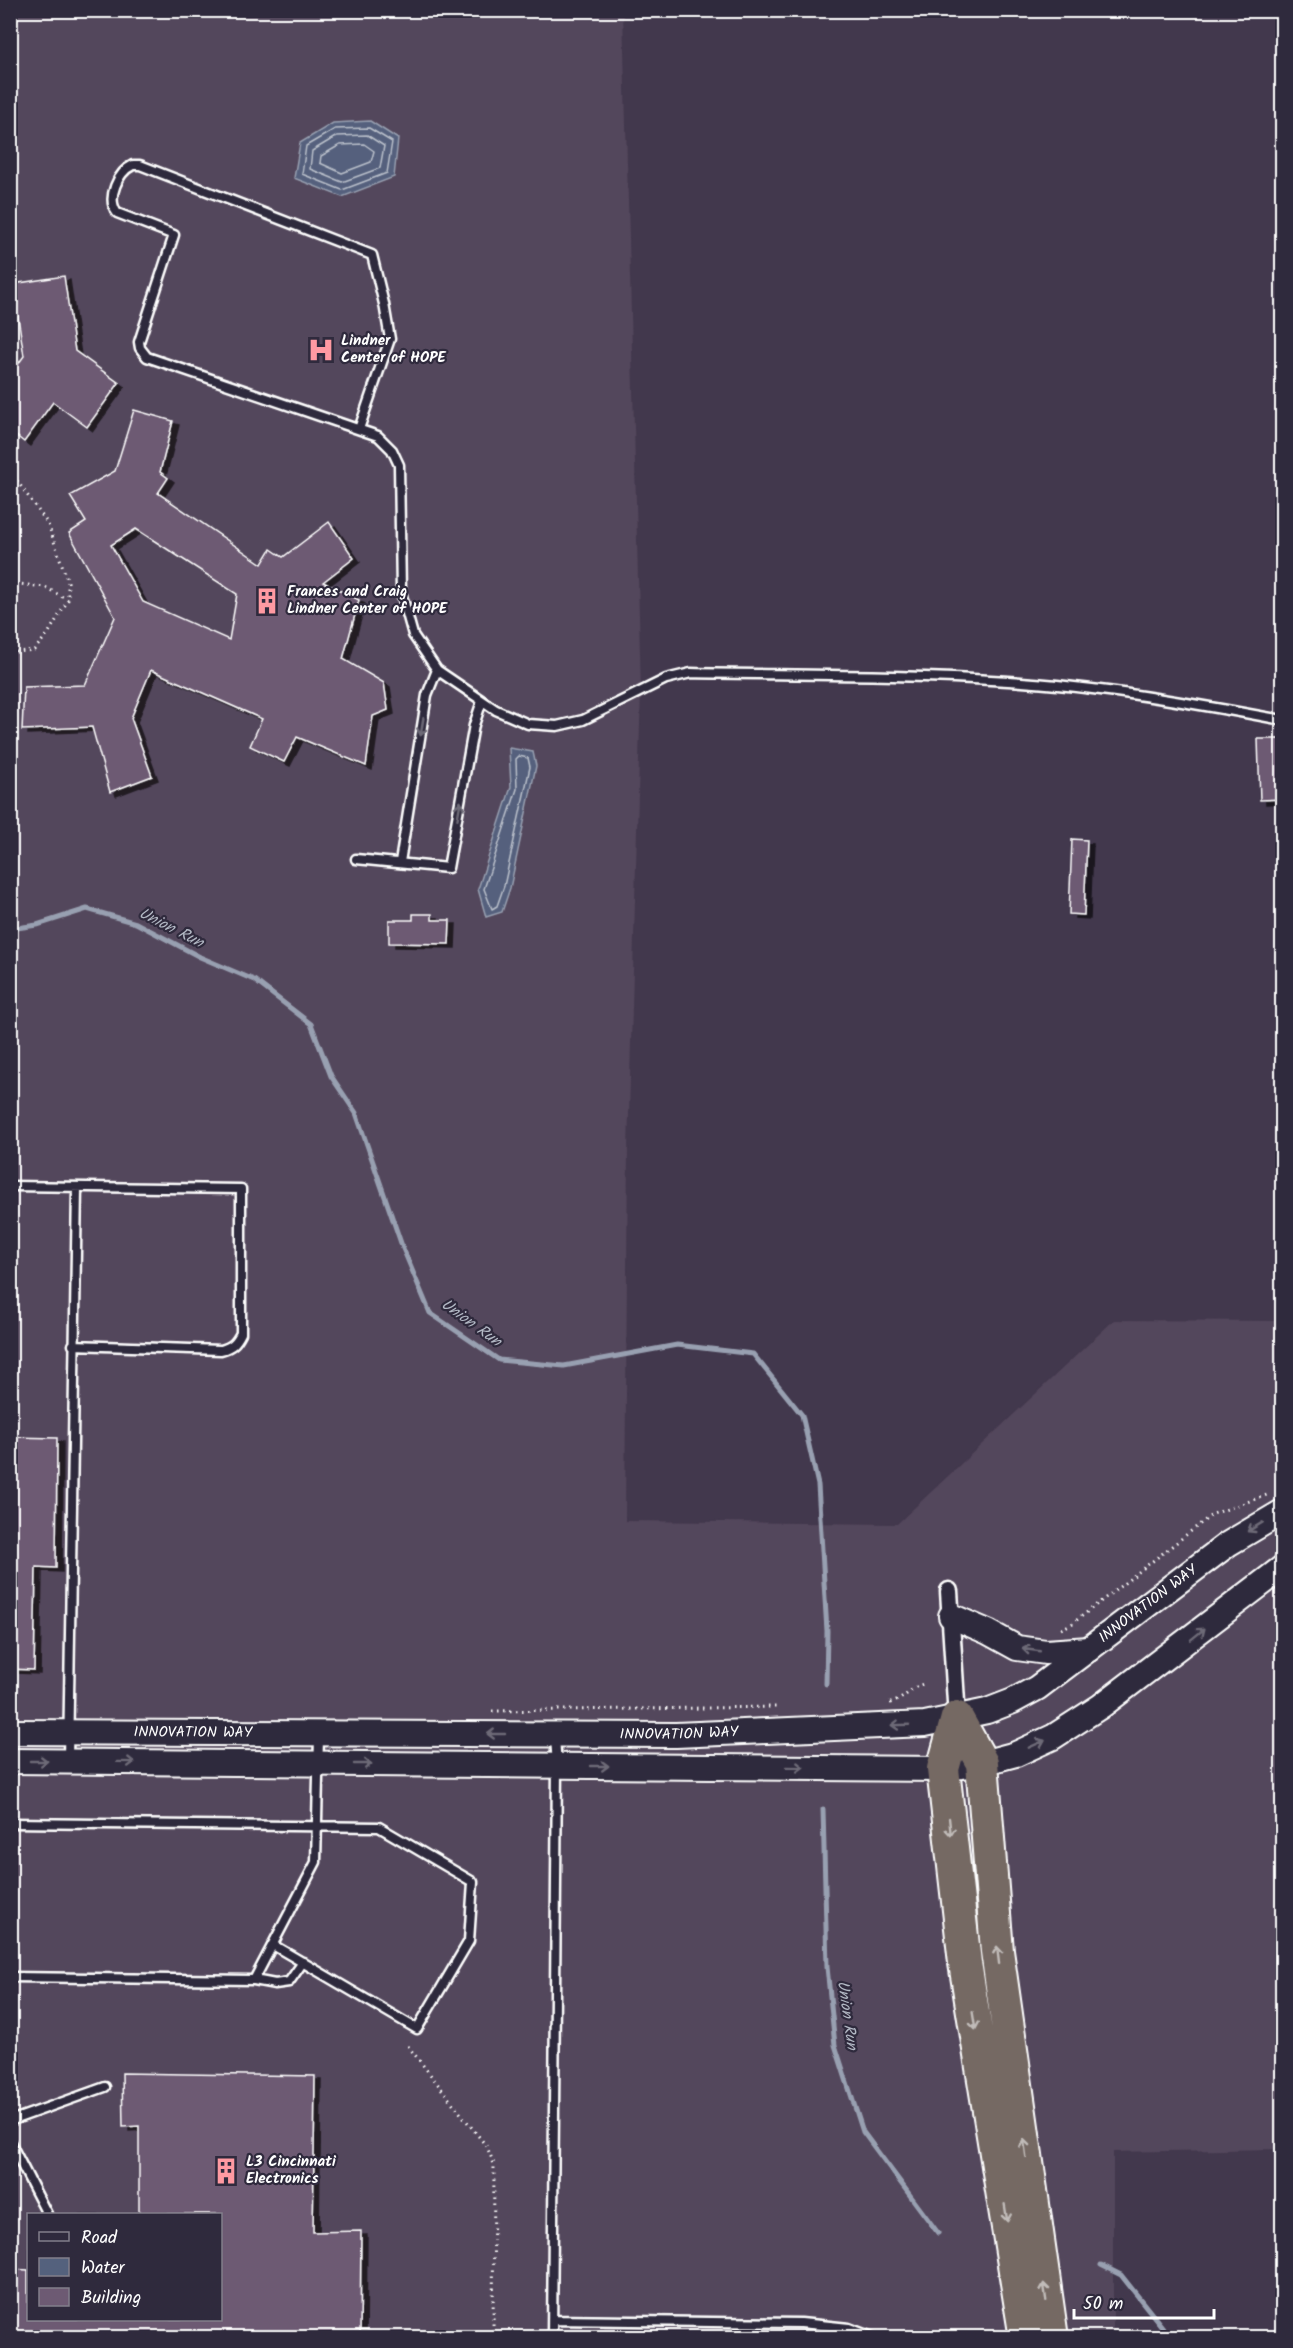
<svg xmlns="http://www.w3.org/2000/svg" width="1293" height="2348" viewBox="0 0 1293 2348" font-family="Kalam,sans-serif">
	<defs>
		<filter id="shadow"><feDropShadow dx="6" dy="4" stdDeviation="0" flood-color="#0009"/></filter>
	</defs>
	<rect width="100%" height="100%" fill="#42384d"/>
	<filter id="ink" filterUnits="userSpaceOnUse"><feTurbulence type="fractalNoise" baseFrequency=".0167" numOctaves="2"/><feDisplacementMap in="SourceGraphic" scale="12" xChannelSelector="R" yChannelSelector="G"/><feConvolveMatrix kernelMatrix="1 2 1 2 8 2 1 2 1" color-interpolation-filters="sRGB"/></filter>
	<g filter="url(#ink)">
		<!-- built -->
		<path fill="#53465b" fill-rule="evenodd" d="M11,11h612l18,679 -13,460 -3,371 272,3 217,-204 168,1v828l-169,3v185l-1102,1zM28,2214h192v106h-192z"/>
		<!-- water -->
		<path fill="#54617d" stroke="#98a0b1" stroke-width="1.5" d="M370,121l28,18 -4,38 -52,20 -48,-19 6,-35 33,-20z
			M509,748l24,4 3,14 -26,122 -8,24 -16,5 -8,-28 33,-102z"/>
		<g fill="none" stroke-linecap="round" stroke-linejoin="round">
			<!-- shore -->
			<path stroke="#bbc0cb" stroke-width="1.5" d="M369,128l23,14 -5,31 -45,17 -40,-16 4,-28 29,-17z
				M367,135l17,11 -4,22 -38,14 -32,-13 2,-18 25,-15z
				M364,144l10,7 -3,11 -29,11 -22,-10 1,-7 19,-11z
				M519,756l9,2 2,9 -26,119 -7,20 -5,3 -8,-20 33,-100 -1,-30z"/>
			<!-- stream -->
			<path stroke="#98a0b1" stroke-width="5" d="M10,929l27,-4 50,-16 49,14 64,34 54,23 57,44 20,52 25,37 46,133 28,67 69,47 65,6 113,-21 76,9 49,61 16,70 9,146 -1,53
				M823,1809l4,158 8,78 28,87 75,101
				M1101,2265l20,10 50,63"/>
		</g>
		<!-- building -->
		<path fill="#6d5a73" stroke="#fff" stroke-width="1.5" fill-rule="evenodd" filter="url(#shadow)" d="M64,276l11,75 44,32 -32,44 -34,-25 -29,40 -14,-11v-56l14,-19 -11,-72z
			M134,410l39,11 -13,51 8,6 -10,15 104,71 9,-15 12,8 46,-35 25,36 -31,24 36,18 -16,59 41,24 4,27 -15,6 -7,50 -69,-29 -13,25 -34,-16 12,-27 -111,-49 -20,48 21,58 -42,16 -18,-65 -70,3 2,-43 61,-2 30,-68 -46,-84 17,-11 -16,-26 45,-25zM136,529l101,65 -8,46 -86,-38 -32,-57z
			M1258,739h24v60l-22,1z
			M1072,839l15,1 -3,75 -15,-1z
			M413,914h19v6h18l-1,24 -60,-1v-23h24z
			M10,1437l47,1 -1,130 -20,-1 -2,103 -24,-1z
			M122,2073l193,3 -2,156 48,-1 -1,106h-350v-68l18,1v49h192v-105h-81v-88l-16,1z"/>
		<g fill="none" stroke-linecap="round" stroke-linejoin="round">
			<!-- service casing -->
			<g stroke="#fff" stroke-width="13">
				<path id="service" d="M359,429l31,-90 -6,-35 -12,-49 -232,-90h-7c-15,7 -27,33 -16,48l57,22 -35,107 1,6 7,9 231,79 14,14 7,15 2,127 12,43 24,35 59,40 32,14 29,2 26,-6 83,-41 25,-6c106,2 212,1 317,8 92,6 184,22 274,39
					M356,859l92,9 26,-143 8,-24
					M400,862l27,-167 10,-25
					M10,1186l231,3v144c-5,10 -9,14 -20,17l-148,-5
					M68,1761l9,-574
					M10,1823l369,4 94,55 -4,59 -52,88 -144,-84
					M10,1977l244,3 21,4 14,-2 14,-20
					M254,1980l62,-118 3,-126
					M10,2121l95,-34
					M10,2142l37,72
					M553,2320l248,3 48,5 26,10
					M552,2338l5,-573 -2,-27"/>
			</g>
			<!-- minor casing -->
			<g stroke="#fff" stroke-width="21">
				<path id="minor" d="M949,1591l8,127"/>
			</g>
			<!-- secondary casing -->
			<g stroke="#fff" stroke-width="28">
				<g id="secondary">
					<path d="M951,1616l37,16 29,16 29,4 43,-3"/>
					<path id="s1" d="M10,1732l666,3 249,-11 62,-13 26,-10 24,-13 191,-144 54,-32"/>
					<path d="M10,1761l933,8 39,-6 34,-9 37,-17 48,-31 181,-138"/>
				</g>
			</g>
			<!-- motorway casing -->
			<g stroke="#fff" stroke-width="36">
				<path id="motorway" d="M957,1718l25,45 15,188 55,387
					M957,1718l-14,51 22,194 61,375"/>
			</g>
			<!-- path -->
			<path stroke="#fff" stroke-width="3" stroke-dasharray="1.5 4.5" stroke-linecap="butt" d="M10,359h2
				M10,471l38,53 20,58v18l-20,34 -14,16 -24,3
				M10,583l35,4 23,13
				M1061,1629l12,-6 140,-109 54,-19
				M890,1703c15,-3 20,-16 34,-19
				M492,1711l284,-4
				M408,2046l79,101 7,17 -1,174"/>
			<!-- service -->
			<use href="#service" stroke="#2f2a3d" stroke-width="8"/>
			<!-- minor -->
			<use href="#minor" stroke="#2f2a3d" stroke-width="16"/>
			<!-- secondary -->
			<use href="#secondary" stroke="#2f2a3d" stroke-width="24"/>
			<!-- motorway -->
			<use href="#motorway" stroke="#756964" stroke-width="32"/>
		</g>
		<!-- one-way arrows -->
		<defs><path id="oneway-shaft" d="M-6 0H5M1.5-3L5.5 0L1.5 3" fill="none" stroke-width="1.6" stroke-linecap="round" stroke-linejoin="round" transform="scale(1.5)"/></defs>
		<g stroke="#6d6a77">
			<use href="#oneway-shaft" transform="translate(422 727) rotate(99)"/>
			<use href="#oneway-shaft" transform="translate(459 810) rotate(-80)"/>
			<use href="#oneway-shaft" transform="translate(1255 1527) rotate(149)"/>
			<use href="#oneway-shaft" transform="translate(1198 1634) rotate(-39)"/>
			<use href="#oneway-shaft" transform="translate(1031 1650) rotate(-172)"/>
			<use href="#oneway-shaft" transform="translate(900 1725) rotate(178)"/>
			<use href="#oneway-shaft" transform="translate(496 1734) rotate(-180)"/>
			<use href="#oneway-shaft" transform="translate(1037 1744) rotate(-24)"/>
			<use href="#oneway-shaft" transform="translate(39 1761)"/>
			<use href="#oneway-shaft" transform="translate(126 1762) rotate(1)"/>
			<use href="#oneway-shaft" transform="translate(363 1764)"/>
			<use href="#oneway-shaft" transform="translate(600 1766)"/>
			<use href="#oneway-shaft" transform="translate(795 1767) rotate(1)"/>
		</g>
		<g stroke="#c1bcb9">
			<use href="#oneway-shaft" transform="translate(950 1827) rotate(84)"/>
			<use href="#oneway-shaft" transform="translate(998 1955) rotate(-97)"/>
			<use href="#oneway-shaft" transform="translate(974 2021) rotate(81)"/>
			<use href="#oneway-shaft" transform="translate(1025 2148) rotate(-98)"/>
			<use href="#oneway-shaft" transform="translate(1006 2213) rotate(81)"/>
			<use href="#oneway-shaft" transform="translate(1045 2292) rotate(-98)"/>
		</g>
	</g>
	<!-- icons -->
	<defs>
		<g id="hospital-bare" transform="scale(2.07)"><path d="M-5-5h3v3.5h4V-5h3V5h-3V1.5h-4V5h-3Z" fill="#ff9aa2" stroke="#2f2a3d" stroke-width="2.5" paint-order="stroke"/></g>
		<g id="building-bare" transform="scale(2.07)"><path d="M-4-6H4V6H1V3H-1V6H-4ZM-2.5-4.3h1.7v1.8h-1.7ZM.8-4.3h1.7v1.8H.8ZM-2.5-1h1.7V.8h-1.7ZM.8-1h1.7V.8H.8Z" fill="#ff9aa2" stroke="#2f2a3d" stroke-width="2.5" paint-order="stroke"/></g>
	</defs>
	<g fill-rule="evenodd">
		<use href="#hospital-bare" x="321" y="350"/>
		<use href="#building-bare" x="267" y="601"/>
		<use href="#building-bare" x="226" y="2171"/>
	</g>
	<g text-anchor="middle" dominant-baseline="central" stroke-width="4.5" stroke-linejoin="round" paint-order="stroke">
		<!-- poi labels -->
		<g font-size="15" font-weight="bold" fill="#fff" stroke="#2f2a3d" text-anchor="start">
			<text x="341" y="341">Lindner<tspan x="341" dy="17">Center of HOPE</tspan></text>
			<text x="287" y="592">Frances and Craig<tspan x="287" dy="17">Lindner Center of HOPE</tspan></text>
			<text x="246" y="2162">L3 Cincinnati<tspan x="246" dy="17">Electronics</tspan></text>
		</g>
		<!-- street labels -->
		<g font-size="15" fill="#fff" stroke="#2f2a3d">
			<text stroke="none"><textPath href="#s1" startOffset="1173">INNOVATION WAY</textPath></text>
			<text stroke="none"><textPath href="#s1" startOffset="183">INNOVATION WAY</textPath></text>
			<text stroke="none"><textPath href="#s1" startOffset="669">INNOVATION WAY</textPath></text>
		</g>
		<!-- water labels -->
		<g font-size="16" font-style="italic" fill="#b2b8c4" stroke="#2f2a3d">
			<text transform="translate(171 928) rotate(27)">Union Run</text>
			<text transform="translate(471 1323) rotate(36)">Union Run</text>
			<text transform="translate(847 2015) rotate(82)">Union Run</text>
		</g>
	</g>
	<!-- margin -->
	<rect width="1293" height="2348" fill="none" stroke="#2f2a3d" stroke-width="36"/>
	<rect x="18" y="18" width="1257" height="2312" fill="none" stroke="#fff" stroke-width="2" filter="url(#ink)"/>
	<!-- legend -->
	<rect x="27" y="2213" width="195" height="108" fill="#2f2a3d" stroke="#827f8b" stroke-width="1.5"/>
	<rect x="39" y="2232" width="30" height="9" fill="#2f2a3d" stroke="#827f8b" stroke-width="1.5"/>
	<text x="81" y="2243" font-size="18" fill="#ffffff">Road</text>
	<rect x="39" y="2258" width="30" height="18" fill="#54617d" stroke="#827f8b" stroke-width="1.5"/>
	<text x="81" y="2273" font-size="18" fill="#ffffff">Water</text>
	<rect x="39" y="2288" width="30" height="18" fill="#6d5a73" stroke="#827f8b" stroke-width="1.5"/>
	<text x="81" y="2303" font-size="18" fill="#ffffff">Building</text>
	<!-- scale -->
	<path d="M1074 2309v9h140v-9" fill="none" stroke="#ffffff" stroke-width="3"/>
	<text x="1083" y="2309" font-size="18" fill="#ffffff" stroke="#2f2a3d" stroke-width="4.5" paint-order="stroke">50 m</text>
</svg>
